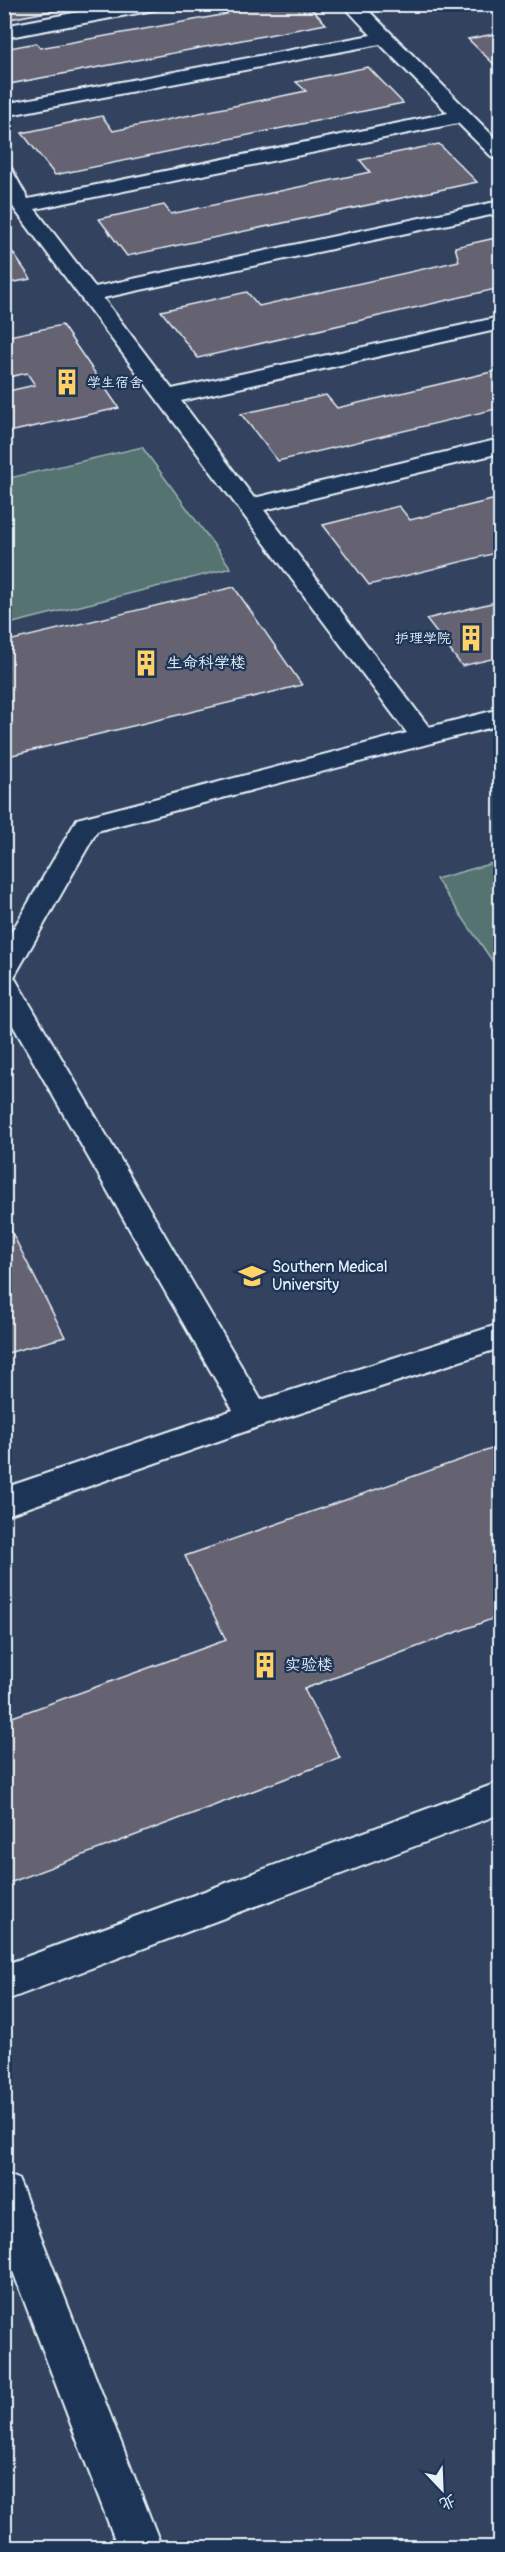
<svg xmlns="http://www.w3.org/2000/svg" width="505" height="2552" viewBox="0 0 505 2552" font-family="Pangolin,'LXGW WenKai TC',sans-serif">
	<rect width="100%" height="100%" fill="#1d3557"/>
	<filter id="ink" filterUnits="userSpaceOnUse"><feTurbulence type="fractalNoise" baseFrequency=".0167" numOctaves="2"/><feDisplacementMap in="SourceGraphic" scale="12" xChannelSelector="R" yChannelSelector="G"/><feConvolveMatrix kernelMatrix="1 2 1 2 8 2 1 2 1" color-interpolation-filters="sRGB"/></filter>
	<g filter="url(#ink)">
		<!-- built -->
		<path fill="#33425f" d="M5,5h495v2542h-495z"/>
		<!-- green -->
		<path fill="#547371" stroke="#9eb2b4" stroke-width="1.5" d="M142,447l89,121 -226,57v-146z
			M500,861v111l-64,-93z"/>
		<!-- building -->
		<path fill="#656271" stroke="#e8f1f8" stroke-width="1.5" d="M4,4h84l-84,16z
			M233,4h74l19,20 -322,61v-36l32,-6 4,5 187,-34 -6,-7z
			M500,33v37l-32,-31z
			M368,67l35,36 -348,72 -33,-42 80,-17 11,15 193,-40 -10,-9z
			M439,144l38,38 -350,74 -28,-37 65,-14 7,9 199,-42 -10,-12z
			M500,237v51l-302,70 -37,-47 86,-19 12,14 200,-45 -4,-14z
			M4,240l27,39 -27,5z
			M62,325l57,83 -115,25v-41l31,-7 -8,-12 -23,5v-41z
			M500,370v38l-222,53 -37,-47 85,-19 11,13z
			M500,498v54l-131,33 -46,-60 76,-19 11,14z
			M234,587l68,98 -298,72v-115z
			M500,601v56l-38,9 -36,-47z
			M4,1217l61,120 -61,17z
			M500,1446v170l-196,73 36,69 -336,127v-165l222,-80 -41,-84z"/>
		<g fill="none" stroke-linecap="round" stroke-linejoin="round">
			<!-- lane casing -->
			<g stroke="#e8f1f8" stroke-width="4">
				<path id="lane" d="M121,4h42l-2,4 -7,2 -150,28v-12z
					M342,4h20l138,139v17l-7,-2 -35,-35 -423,86 60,78 405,-86v12l-397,85 69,91 328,-72v12l-319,72 73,97 246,-59v14l-236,57 165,217 71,-18v16l-403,106 -83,146 247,423 239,-76v24l-236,77 -260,91v-28l229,-78 -229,-400v-65l73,-126 330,-86 -392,-523 -11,-18v-26l7,2 17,31 420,-86 -68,-69 -376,72v-12l367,-69z
					M500,1782v32l-496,187v-36z
					M4,2173l14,6 6,14 138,355h-44l-114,-300z"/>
			</g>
			<!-- lane -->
			<use href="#lane" fill="#1d3557" fill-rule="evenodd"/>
		</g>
	</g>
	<!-- icons -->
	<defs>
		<g id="building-bare" transform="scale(2.07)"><path d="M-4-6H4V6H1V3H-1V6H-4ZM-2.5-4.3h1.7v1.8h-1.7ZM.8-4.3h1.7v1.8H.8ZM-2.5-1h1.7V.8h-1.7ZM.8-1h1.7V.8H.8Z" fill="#ffd166" stroke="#1d3557" stroke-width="2.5" paint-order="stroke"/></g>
		<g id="university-bare" transform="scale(2.07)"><path d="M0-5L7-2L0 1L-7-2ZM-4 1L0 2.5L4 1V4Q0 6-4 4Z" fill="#ffd166" stroke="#1d3557" stroke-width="2.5" paint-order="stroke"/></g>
	</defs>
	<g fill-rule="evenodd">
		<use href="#building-bare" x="67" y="382"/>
		<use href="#building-bare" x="471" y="638"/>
		<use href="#building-bare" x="146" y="663"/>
		<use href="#university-bare" x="252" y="1276"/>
		<use href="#building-bare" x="265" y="1665"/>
	</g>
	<g text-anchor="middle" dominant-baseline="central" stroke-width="4.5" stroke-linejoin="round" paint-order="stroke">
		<!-- far-poi labels -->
		<g font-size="14" fill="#e8f1f8" stroke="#1d3557" text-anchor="start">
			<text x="87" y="382">学生宿舍</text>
			<text x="451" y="638" text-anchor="end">护理学院</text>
		</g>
		<!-- poi labels -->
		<g font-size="16" fill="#e8f1f8" stroke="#1d3557" text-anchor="start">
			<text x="166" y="663">生命科学楼</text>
			<text x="272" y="1267">Southern Medical<tspan x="272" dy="18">University</tspan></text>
			<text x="285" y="1665">实验楼</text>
		</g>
	</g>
	<!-- margin -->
	<rect width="505" height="2552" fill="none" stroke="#1d3557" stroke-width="24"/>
	<rect x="12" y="12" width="481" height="2528" fill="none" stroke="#e8f1f8" stroke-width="2" filter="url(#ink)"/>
	<!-- north arrow -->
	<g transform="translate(442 2489) rotate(157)" stroke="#1d3557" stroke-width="4.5" paint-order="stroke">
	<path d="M0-4.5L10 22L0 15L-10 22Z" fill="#e8f1f8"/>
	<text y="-9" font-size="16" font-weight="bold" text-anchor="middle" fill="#e8f1f8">北</text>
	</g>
</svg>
